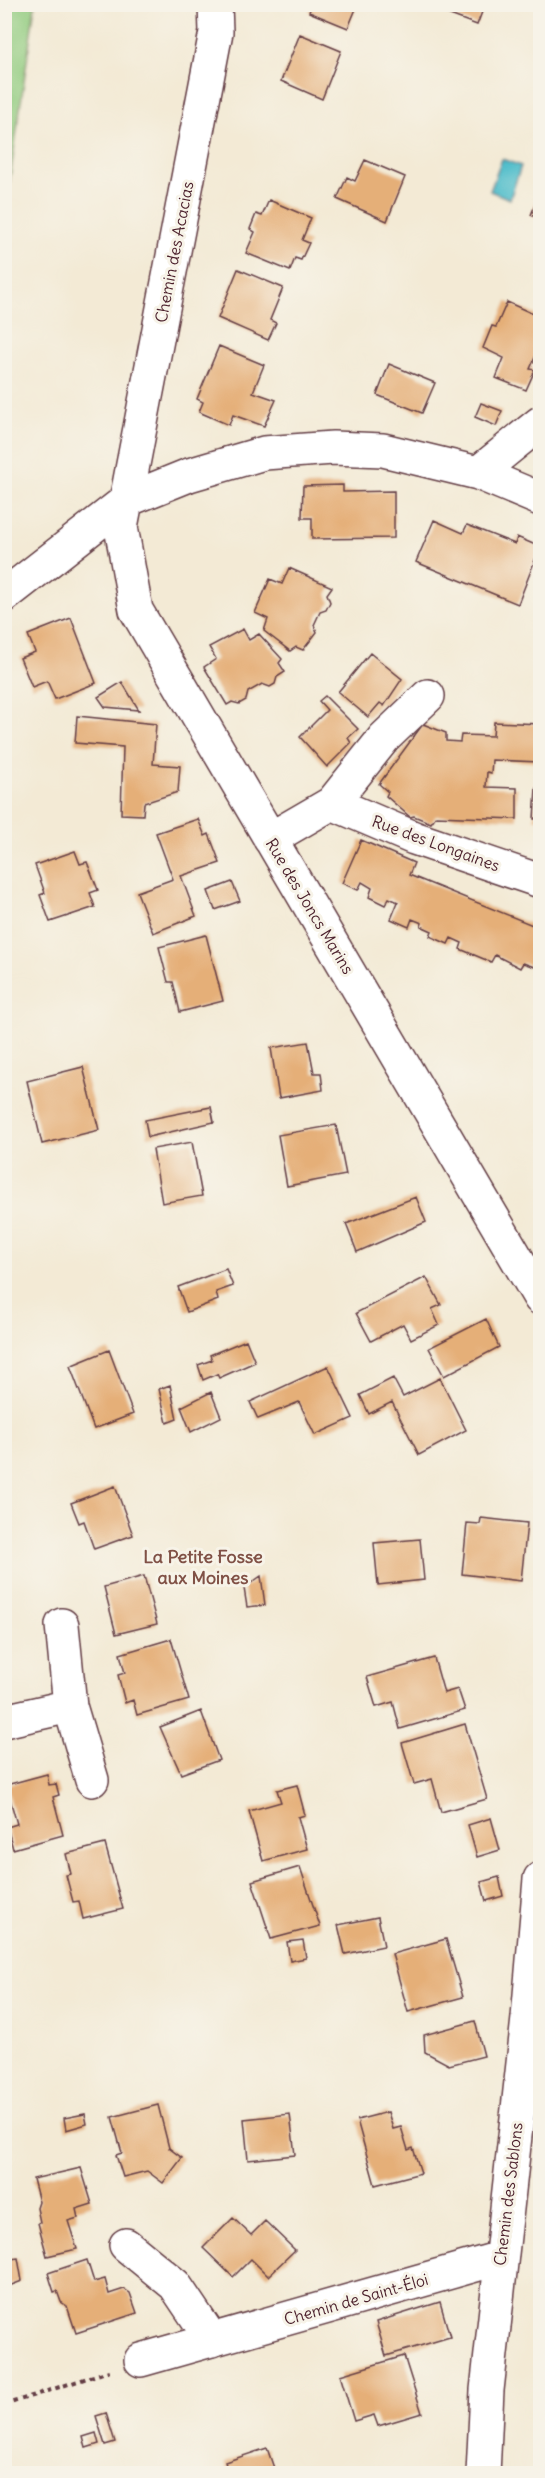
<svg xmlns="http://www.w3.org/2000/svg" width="545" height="2478" viewBox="0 0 545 2478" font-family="Delius,sans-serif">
	<rect width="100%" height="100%" fill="#f7f3e8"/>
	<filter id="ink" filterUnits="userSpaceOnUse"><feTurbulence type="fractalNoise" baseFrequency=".0167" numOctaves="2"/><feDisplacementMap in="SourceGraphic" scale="12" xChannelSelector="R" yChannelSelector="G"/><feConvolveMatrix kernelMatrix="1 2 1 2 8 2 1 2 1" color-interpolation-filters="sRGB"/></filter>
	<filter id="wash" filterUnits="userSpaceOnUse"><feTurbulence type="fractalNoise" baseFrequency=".008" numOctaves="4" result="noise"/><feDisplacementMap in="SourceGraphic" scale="24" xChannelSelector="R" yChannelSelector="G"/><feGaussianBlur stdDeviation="1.35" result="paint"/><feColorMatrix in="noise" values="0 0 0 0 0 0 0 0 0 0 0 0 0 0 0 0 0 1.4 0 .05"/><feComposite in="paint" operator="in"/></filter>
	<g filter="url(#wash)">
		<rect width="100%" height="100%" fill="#f3ead5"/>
		<!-- green -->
		<path fill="#92cc80" stroke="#6e7656" stroke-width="1.5" d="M5,4l30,1 -30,208 -1,-208z"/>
		<!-- water -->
		<path fill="#50bdcb" stroke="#4d6e7b" stroke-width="1.5" d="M502,159l19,7 -11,33 -20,-8z"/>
		<g id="blocks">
			<!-- building -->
			<path fill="#e5af78" d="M312,4h46l-10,24 -39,-16z
				M436,4h49l-8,21 -43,-16z
				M300,34l41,17 -19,48 -41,-18z
				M365,160l40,17 -18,44 -50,-22 10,-22 8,4z
				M540,192v27l-9,-4z
				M269,200l42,18 -9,22 7,3 -8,17 -6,-2 -5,13 -44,-18 9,-21 -5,-3 6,-15 6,2z
				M238,269l45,19 -13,32 6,3 -8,17 -50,-22z
				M507,302l33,15v15l-4,12 4,2 -10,23 5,1 -9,20 -30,-12 8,-20 -21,-10 9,-22 4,1z
				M219,346l45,19 -11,27 23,8 -12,26 -31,-11 -4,10 -30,-13 4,-10 -6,-3z
				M389,364l46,19 -13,30 -45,-18z
				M481,403l21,8 -6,15 -21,-9z
				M343,485v7l51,-1v47l-82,1v-21h-10l1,-32z
				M434,520l29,13 4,-8 48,19 2,-7 23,10 -22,57 -102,-42z
				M289,568l43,19 -5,7 3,8 -4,8 -6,2 -6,13 3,7 -14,18 -7,-3 -6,4 -26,-20 4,-12 -13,-6 15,-34 12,5z
				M71,618l25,65 -41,16 -8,-18 -15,6 -12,-29 15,-6 -7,-17z
				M243,629l6,11 10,-6 23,25 -3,4 6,9 -8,5 -2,7 -5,3 -8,-3 -14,8 -2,8 -7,4 -7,-2 -5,3 -23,-38 12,-8 -7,-12z
				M370,653l32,26 -18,27 -4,-3 -12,14 -30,-25z
				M122,682l17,28 -34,-3 -7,-10z
				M325,696l33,33 -10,9 3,5 -24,24 -27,-30 27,-27 -8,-9z
				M77,716l79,8 -3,40 27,2 -2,26 -34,11 -1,12 -22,-1 2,-67 -48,-4z
				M494,722l46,2v38l-48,-2 -1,13 -4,-1 -1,15 31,1v31l-81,-3 -5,7 -17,-7 -4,1 -24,-21 2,-4 -9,-8 44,-60 23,9v8l14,1 1,-7 32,1z
				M536,788h4v31h-6z
				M198,819l7,17 4,-2 11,29 -39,13 15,40 -43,17 -16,-41 36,-13 -17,-46z
				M361,840l53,23 -5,12 131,53v41l-17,-6 -3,5 -25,-13 -4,7 -31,-13 2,-6 -11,-5 -3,6 -18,-8 2,-5 -11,-5 1,-3 -10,-4 -3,8 -18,-8 7,-17 -9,-4 -4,7 -16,-8 3,-9 -10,-6 -4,8 -16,-7z
				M75,851l5,13 7,-2 11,28 -8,3 5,14 -45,15 -10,-27 5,-2 -10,-28z
				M232,882l8,19 -25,9 -7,-19z
				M206,935l17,66 -43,11 -7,-30h-5l-9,-35z
				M308,1042l6,31h7l2,17 -44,8 -8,-50z
				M83,1067l16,63 -57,14 -15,-63z
				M211,1107l3,15 -66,15 -3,-17z
				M336,1125l10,50 -59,11 -9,-51z
				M192,1142l10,54 -40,7 -9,-54z
				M416,1197l10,25 -69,30 -11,-28z
				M226,1269l7,17 -17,6 2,8 -31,12 -9,-25z
				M426,1277l15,28 -9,4 7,16 -28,14 -8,-15 -32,17 -15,-28z
				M486,1319l13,28 -55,29 -15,-28z
				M246,1340l9,22 -36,16 -2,-4 -14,6 -5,-15 14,-5 -2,-5z
				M109,1350l24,64 -39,15 -24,-63z
				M328,1366l25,52 -38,17 -16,-33 -41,17 -8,-17z
				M393,1378l10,19 37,-19 26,52 -47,25 -27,-53 -23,12 -9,-19z
				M170,1385l7,34 -10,4 -8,-34z
				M211,1392l10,25 -30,15 -10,-25z
				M115,1486l18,49 -39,14 -10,-28 -5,2 -8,-20z
				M481,1518l46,5 -6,58 -59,-7 5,-51 13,1z
				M420,1539l4,41 -46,5 -4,-42z
				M144,1576l13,48 -41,10 -12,-47z
				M261,1576l4,29 -18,2 -3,-19z
				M171,1639l18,61 -52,15 -4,-15 -8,3 -7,-28 7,-2 -5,-19z
				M434,1658l10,35 14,-4 7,21 -65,19 -7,-27 -17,5 -9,-30z
				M201,1711l18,49 -38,14 -21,-47z
				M465,1724l22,75 -46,13 -9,-33 -18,5 -12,-41z
				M47,1774l2,11 7,-1 3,11 -6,2 10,38 -50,14 -6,-22 10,-3 -11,-39z
				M297,1785l8,30 -7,2 9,32 -44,12 -14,-50 32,-9 -4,-12z
				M491,1818l9,32 -23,7 -9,-32z
				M105,1844l18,65 -40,10 -4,-18 -6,1 -7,-27 5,-1 -5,-20z
				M300,1867l20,59 -49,13 -19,-58z
				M499,1877l4,19 -17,5 -5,-19z
				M378,1917l6,29 -39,8 -7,-29z
				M446,1939l17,58 -55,15 -16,-58z
				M303,1940l3,18 -16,3 -3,-19z
				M475,2021l9,35 -35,9 -24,-13 -1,-17z
				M158,2105l11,43 13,10 -19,25 -16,-12 -24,6 -7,-22 6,-2 -10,-36z
				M388,2112l5,17 8,-2 7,23 5,-2 8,25 -46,12 -18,-65z
				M85,2114l2,10 -21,6 -2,-12z
				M290,2114l5,41 -47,5 -4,-41z
				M81,2168l11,36 -16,5 2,9 -10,3 9,28 -30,7 -9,-33 2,-1 -3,-14 2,-6 -6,-23z
				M233,2218l18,17 14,-14 30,29 -27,26 -17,-17 -18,18 -30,-29z
				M18,2258l4,23 -13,5 -5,-26z
				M87,2260l7,22 11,-3 4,15 15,-5 6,4 7,20 -61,20 -9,-27 -6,-4 -4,-11 -3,1 -6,-19z
				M440,2302l10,35 -64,19 -10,-34z
				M404,2356l18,57 -44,13 -4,-11 -20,6 -14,-46z
				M106,2413l9,29 -10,3 -9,-29z
				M96,2433l3,11 -13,4 -3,-11z
				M267,2448l9,26h-47l-4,-12z"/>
		</g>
	</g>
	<g filter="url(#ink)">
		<use href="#blocks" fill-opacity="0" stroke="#633d44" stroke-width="1.5"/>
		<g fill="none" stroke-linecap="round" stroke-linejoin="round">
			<!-- street casing -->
			<g stroke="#633d44" stroke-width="36">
				<path id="street" d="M215,4l1,28 -95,495 15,83 404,688
					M478,473l62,-50
					M4,596l123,-96 62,-25 75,-22 69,-5 50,2 95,23 62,26
					M332,803l82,35 126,43
					M270,839l62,-36 52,-65 44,-42
					M62,1625l8,81 22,74
					M4,1721l66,-15
					M126,2245l49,40 37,55
					M141,2360l359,-102
					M483,2474l4,-84 41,-372 12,-139"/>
			</g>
			<!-- path -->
			<path stroke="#633d44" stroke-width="4" stroke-dasharray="4.5 4.5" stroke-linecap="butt" d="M4,2405l105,-34"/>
			<!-- street -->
			<use href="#street" stroke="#fff" stroke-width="33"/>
		</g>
	</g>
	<g text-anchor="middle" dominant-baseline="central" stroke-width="6" stroke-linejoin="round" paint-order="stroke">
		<!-- street labels -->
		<g font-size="16" fill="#4a1f2b" stroke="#f7f3e8">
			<text transform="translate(174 252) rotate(-79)">Chemin des Acacias</text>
			<text transform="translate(436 843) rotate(20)">Rue des Longaines</text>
			<text transform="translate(310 906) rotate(59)">Rue des Joncs Marins</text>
			<text transform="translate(508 2194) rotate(-83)">Chemin des Sablons</text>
			<text transform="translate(356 2299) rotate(-16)">Chemin de Saint-Éloi</text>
		</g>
		<!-- neighbourhood labels -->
		<g font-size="18" font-weight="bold" fill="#805146" stroke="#f7f3e8">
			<text x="203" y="1556">La Petite Fosse<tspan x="203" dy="21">aux Moines</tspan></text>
		</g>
	</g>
	<!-- margin -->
	<rect width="545" height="2478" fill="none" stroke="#f7f3e8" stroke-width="24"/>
</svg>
